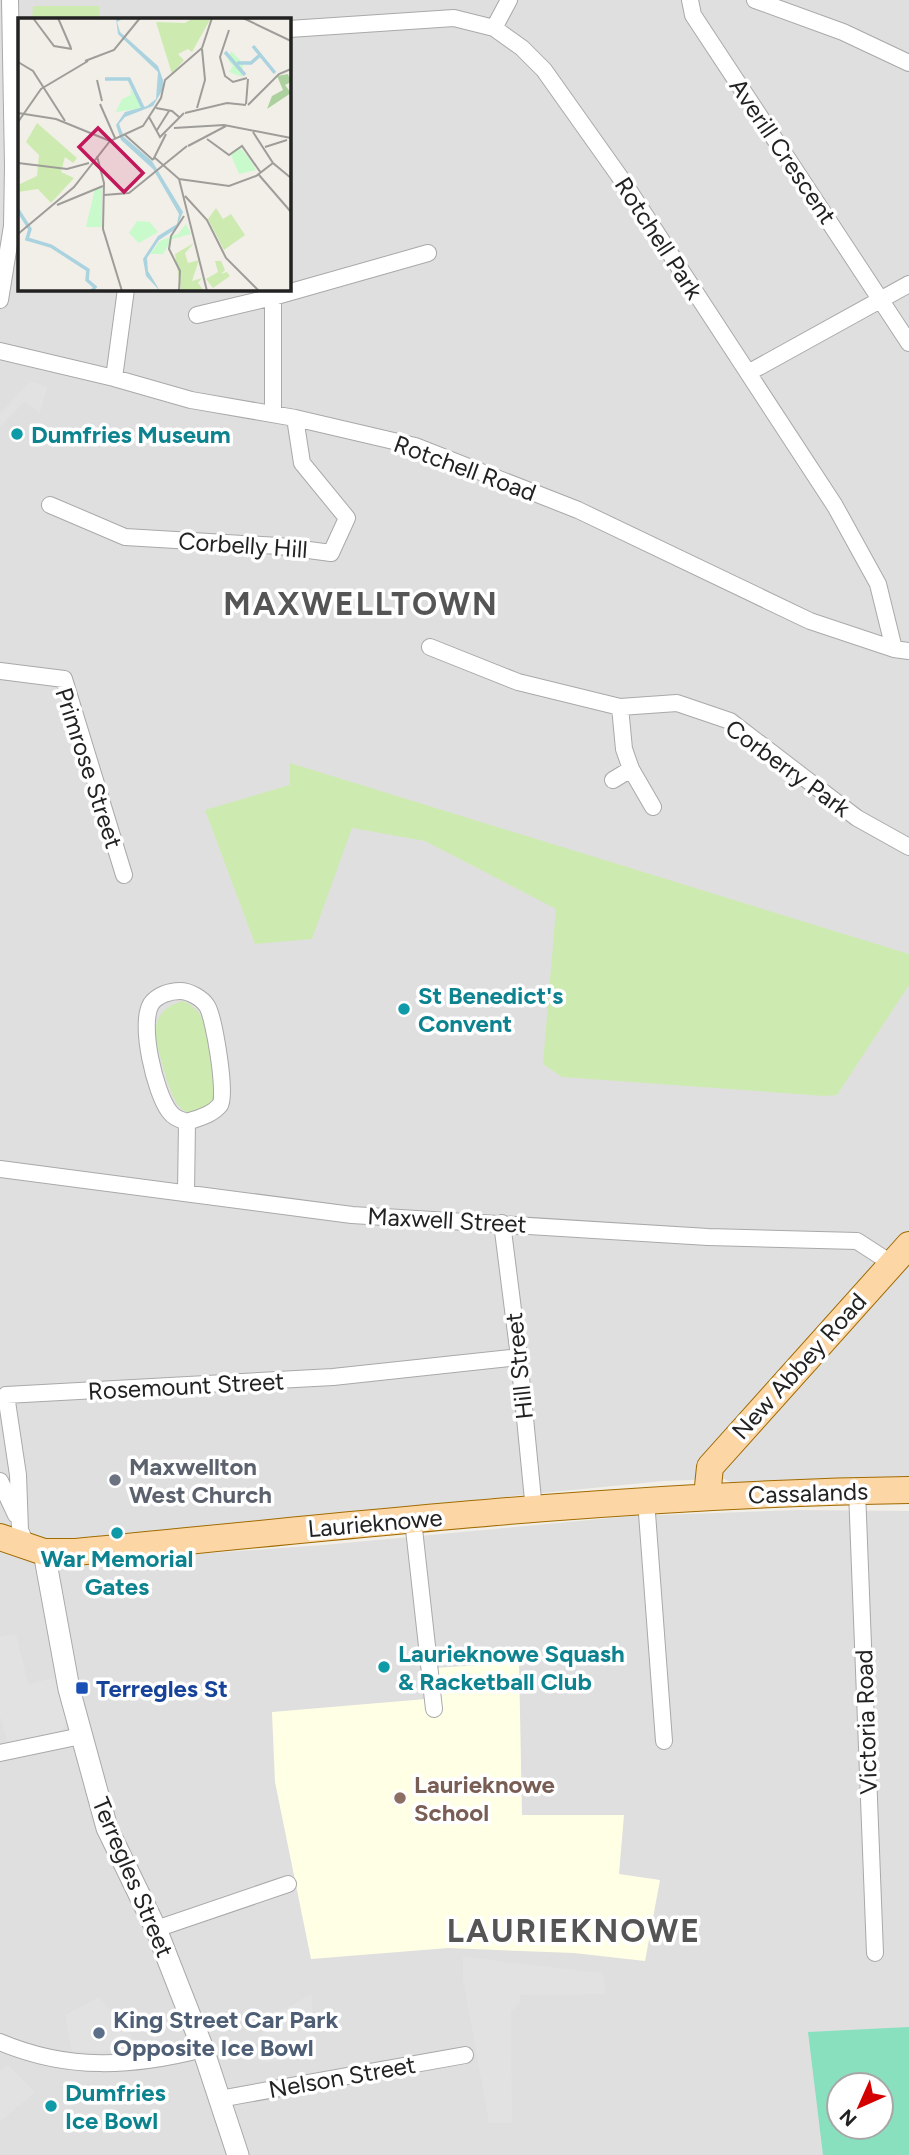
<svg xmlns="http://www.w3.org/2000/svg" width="909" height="2155" viewBox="0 0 909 2155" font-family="Figtree,sans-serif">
	<rect width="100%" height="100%" fill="#f2efe9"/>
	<!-- residential -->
	<path fill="#e0dfdf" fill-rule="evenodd" d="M0,0h909v1479l-167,8 -18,-8 -61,2 -517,52 -87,15 -59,-23zM19,19h270v270h-270z
		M796,1510l113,1v644h-909v-609l72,17 252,-18 308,-29zM839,2085h42v42h-42z"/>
	<!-- education -->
	<path fill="#ffffe5" d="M519,1662l3,153h102l-5,59 41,6 -15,81 -71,-8 -126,-5 -137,11 -36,-177 -3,-70 154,-13 -5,-30z"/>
	<!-- grass -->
	<path fill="#cdebb0" d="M33,6h66l1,13h-68z
		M290,763l619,191v31l-72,110 -12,1 -263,-19 -19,-13 13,-155 -131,-68 -73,-13 -40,111 -57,5 -50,-134 85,-25z
		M183,1001c34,14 30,67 33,98l-17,15c-5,-1 -12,0 -16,-4 -13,-8 -22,-53 -27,-68 -3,-22 5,-35 27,-41z"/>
	<!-- pitch -->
	<path fill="#88e0be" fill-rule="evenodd" d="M909,2027v128h-86l-15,-123zM839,2085h42v42h-42z"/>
	<!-- parking -->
	<path fill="#e2e2e2" d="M31,381l16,6 -7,26 -15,-12 -25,26v-14z
		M16,1634l12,50 26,-6 12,41 -1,6 -6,8 -51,11 -8,-28v-79z
		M463,1957l140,16 3,21 -86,1v8l-9,9 1,111h-23l-26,-145z
		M312,1993l1,63 -52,7 2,-37 9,-8z
		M99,1997l44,53 -71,1 -7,-36z
		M8,2065l27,27 -35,30v-51z"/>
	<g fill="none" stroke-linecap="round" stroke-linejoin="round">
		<!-- minor casing -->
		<g stroke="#a9a9a9" stroke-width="18">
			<path id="minor" d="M690,0l3,15 216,328
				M755,0l88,32 66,31
				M494,28l15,-28
				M289,29l165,-11 40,10 28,20 22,22 78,110 213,326 43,78 16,65
				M273,297l155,-44
				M0,300l12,-74 1,-60 -3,-166
				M197,315l76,-18v117
				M0,351l114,27 77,22 104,18 120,28 163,64 232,111 84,28 15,2
				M748,373l161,-89
				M114,378l12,-89
				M50,505l75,32 154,9 52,7 16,-35 -45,-55 -7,-45
				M430,647l88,35 102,25 57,-4 53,18 127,97 52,29
				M0,671l64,8 60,196
				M620,707l4,42 7,20 22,38
				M613,780l18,-11
				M0,1169l352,46 356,22 149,4 34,22
				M186,1193l1,-71c-8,-3 -13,-4 -18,-11 -14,-19 -30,-86 -18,-107 6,-9 19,-13 29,-13 9,0 22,7 27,15 7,11 20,89 13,99 -8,10 -22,13 -33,17
				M502,1223l17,134 15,153
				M0,1481l16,34
				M857,1491l18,462
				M646,1500l18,241
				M413,1520l21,189
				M27,1546l-7,-16 -2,-55 -12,-80 327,-18 186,-20
				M0,1753l81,-17
				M156,1929l132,-45
				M0,2042c68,29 133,25 203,7
				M219,2099l246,-44"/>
		</g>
		<!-- tertiary casing -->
		<g stroke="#a9a9a9" stroke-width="23">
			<path id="tertiary" d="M44,1552l25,137 38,139 49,101 47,120 35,106"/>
		</g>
		<!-- primary casing -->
		<g stroke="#a06b00" stroke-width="28">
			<path id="primary" d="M707,1496l3,-29 199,-222
				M0,1537l44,15h32c277,-27 554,-58 833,-62"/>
		</g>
		<!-- minor -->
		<use href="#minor" stroke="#fff" stroke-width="16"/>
		<!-- tertiary -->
		<use href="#tertiary" stroke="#fff" stroke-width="21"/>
		<!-- primary -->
		<use href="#primary" stroke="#fcd6a4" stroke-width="26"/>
	</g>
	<!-- markers -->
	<g fill="#0f9aa8" stroke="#fff" stroke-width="2.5">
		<circle cx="17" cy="434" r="7"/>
		<circle cx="404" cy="1009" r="7"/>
		<circle cx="117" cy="1533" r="7"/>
		<circle cx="384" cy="1667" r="7"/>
		<circle cx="51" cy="2106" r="7"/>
	</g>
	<circle fill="#6b7280" stroke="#fff" stroke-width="2.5" cx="115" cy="1480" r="7"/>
	<rect fill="#1a4fb4" stroke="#fff" stroke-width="2.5" x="75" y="1681" width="14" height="14" rx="3.5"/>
	<circle fill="#8d6e63" stroke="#fff" stroke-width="2.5" cx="400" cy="1798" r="7"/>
	<circle fill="#5c6f8a" stroke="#fff" stroke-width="2.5" cx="99" cy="2033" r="7"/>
	<g text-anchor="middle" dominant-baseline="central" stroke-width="7" stroke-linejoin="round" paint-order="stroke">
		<!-- street labels -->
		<g font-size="24" fill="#222" stroke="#fff">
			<text transform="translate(783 151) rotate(56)">Averill Crescent</text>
			<text transform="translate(659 238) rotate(57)">Rotchell Park</text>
			<text transform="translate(465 468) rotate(20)">Rotchell Road</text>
			<text transform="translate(243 545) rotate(4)">Corbelly Hill</text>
			<text transform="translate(89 768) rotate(72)">Primrose Street</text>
			<text transform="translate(788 768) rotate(36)">Corberry Park</text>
			<text transform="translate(447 1220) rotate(3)">Maxwell Street</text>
			<text transform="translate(519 1366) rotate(-96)">Hill Street</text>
			<text transform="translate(799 1366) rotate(-48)">New Abbey Road</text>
			<text transform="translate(186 1386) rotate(-3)">Rosemount Street</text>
			<text transform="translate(808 1493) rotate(-2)">Cassalands</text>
			<text transform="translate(375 1523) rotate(-5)">Laurieknowe</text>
			<text transform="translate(866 1722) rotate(-92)">Victoria Road</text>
			<text transform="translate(133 1877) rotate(67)">Terregles Street</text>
			<text transform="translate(342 2077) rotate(-10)">Nelson Street</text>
		</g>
		<!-- culture labels -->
		<g font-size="24" font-weight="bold" fill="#0d838f" stroke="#fff" text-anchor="start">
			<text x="31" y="434">Dumfries Museum</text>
			<text x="418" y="995">St Benedict's<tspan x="418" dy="28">Convent</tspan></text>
			<text x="117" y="1558" text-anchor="middle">War Memorial<tspan x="117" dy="28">Gates</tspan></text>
			<text x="398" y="1653">Laurieknowe Squash<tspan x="398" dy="28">&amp; Racketball Club</tspan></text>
			<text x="65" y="2092">Dumfries<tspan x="65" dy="28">Ice Bowl</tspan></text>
		</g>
		<!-- worship labels -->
		<g font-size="24" font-weight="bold" fill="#5b616d" stroke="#fff" text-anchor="start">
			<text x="129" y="1466">Maxwellton<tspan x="129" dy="28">West Church</tspan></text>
		</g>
		<!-- transit labels -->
		<g font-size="24" font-weight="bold" fill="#164399" stroke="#fff" text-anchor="start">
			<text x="96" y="1688">Terregles St</text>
		</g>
		<!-- education labels -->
		<g font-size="24" font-weight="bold" fill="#785e54" stroke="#fff" text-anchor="start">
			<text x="414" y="1784">Laurieknowe<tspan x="414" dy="28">School</tspan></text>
		</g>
		<!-- service labels -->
		<g font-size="24" font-weight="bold" fill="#4e5e75" stroke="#fff" text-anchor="start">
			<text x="113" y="2019">King Street Car Park<tspan x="113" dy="28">Opposite Ice Bowl</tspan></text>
		</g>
		<!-- district labels -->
		<g font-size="32" font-weight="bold" letter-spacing="2" fill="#555" stroke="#fff">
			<text x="361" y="604">MAXWELLTOWN</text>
			<text x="574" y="1931">LAURIEKNOWE</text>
		</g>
	</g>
	<!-- overview -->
	<g transform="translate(18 18)">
		<rect width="273" height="273" fill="#f2efe9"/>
		<path d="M175,0h18l-19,34 -4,-3 -10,5 6,6 -12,14 -16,-52 29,1zM19,105l40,35 -4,5 -8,-6 -4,15 13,6 -23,25 -13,-14 -20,3v-7l19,-9 2,-21 -13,-13zM198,190l7,11 8,-5 14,21 -21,15 -16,-31zM176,225l-9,10 3,10 11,-3 -7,21 10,-3 -4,5 6,8h-23l-6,-37zM197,243h6l4,9 -4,4 6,-2 3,4 -17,12 -7,-9 12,-7z" fill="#cdebb0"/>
		<path d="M270,56l3,8 -6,3 6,8 -24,16 5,-13 11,-6 -6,-14z" fill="#add19e"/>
		<path d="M213,33l12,12 -1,14 -13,-5 4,-6 -5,-6zM112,70l13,20 -27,4 6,-13 9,-4zM222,130l9,10 7,12 -17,4 -8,-19zM84,169v40h-16l9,-38zM119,203l13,1 8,10 -19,11 -10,-10zM168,206l5,10 -19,5 -9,15h-13l10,-13 18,-7z" fill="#c8facc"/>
		<path d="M98,0h8l-7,4 3,10 38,34 5,14v9l-10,17 -28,11 -6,7 5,13 28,24 31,51 -7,17 -17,11 -12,18 1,13 12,20 -14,-15 -3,-17 15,-23 19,-12 2,-10 -26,-45 -32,-29 -5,-15 9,-13 22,-6 9,-7 2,-27 -40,-38z" fill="#aad3df"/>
		<path fill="none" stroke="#aad3df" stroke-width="3.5" d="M235,28l22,27M207,34l20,23M219,45h14l9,-8M87,61h24l14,29M0,192l12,19 -3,10 24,7 37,24 -1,10 8,7 -3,4"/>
		<path fill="none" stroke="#9f9d99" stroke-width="2" d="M15,0l21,28 18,3M40,0l13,30M225,0l48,23M211,12l-9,27 5,19 8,6 14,-4M67,43l29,-11 26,-32M0,44l15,9 32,50M79,62l5,21M82,86l15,34M228,86l2,-25M230,87l31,-31 12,-5M138,90l16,3 7,6M179,90l8,-28 -3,-31M0,95l38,6 54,22M167,95l42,-10 19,2M131,99l11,20 24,-24M0,104l23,-33 47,-28M156,110l50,-3 67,13M139,112l12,-19M235,114l20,31 18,15M106,116l29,26M189,121l22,16 13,-9 19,27M170,128l38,-20M247,129l22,-7M79,138l7,27 -1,46 19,62M136,139l25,22 28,112M135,142l13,-26M0,145l49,6 22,-6M241,157l32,37M161,161l50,7 27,-10 17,-13M86,177l25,-2 58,-47M167,178l22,24 19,38 33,33M39,187l46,-19M0,216l56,-47 36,-46 33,-15 18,-28 4,-18 37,-32 10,-30M161,273l1,-20 -11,-22 2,-13 13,-20"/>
		<path fill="#c2185b" fill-opacity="0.15" stroke="#c2185b" stroke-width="3.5" d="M80,110l45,45 -19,19 -45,-45z"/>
		<rect width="273" height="273" fill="none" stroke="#222" stroke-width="3.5"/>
	</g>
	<!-- north arrow -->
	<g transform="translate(860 2106) rotate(225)"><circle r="33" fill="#ffffff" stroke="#a7a7a7" stroke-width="2"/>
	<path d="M0-5L12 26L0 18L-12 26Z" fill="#d40000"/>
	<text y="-10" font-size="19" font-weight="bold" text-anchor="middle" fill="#222222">N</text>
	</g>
</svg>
